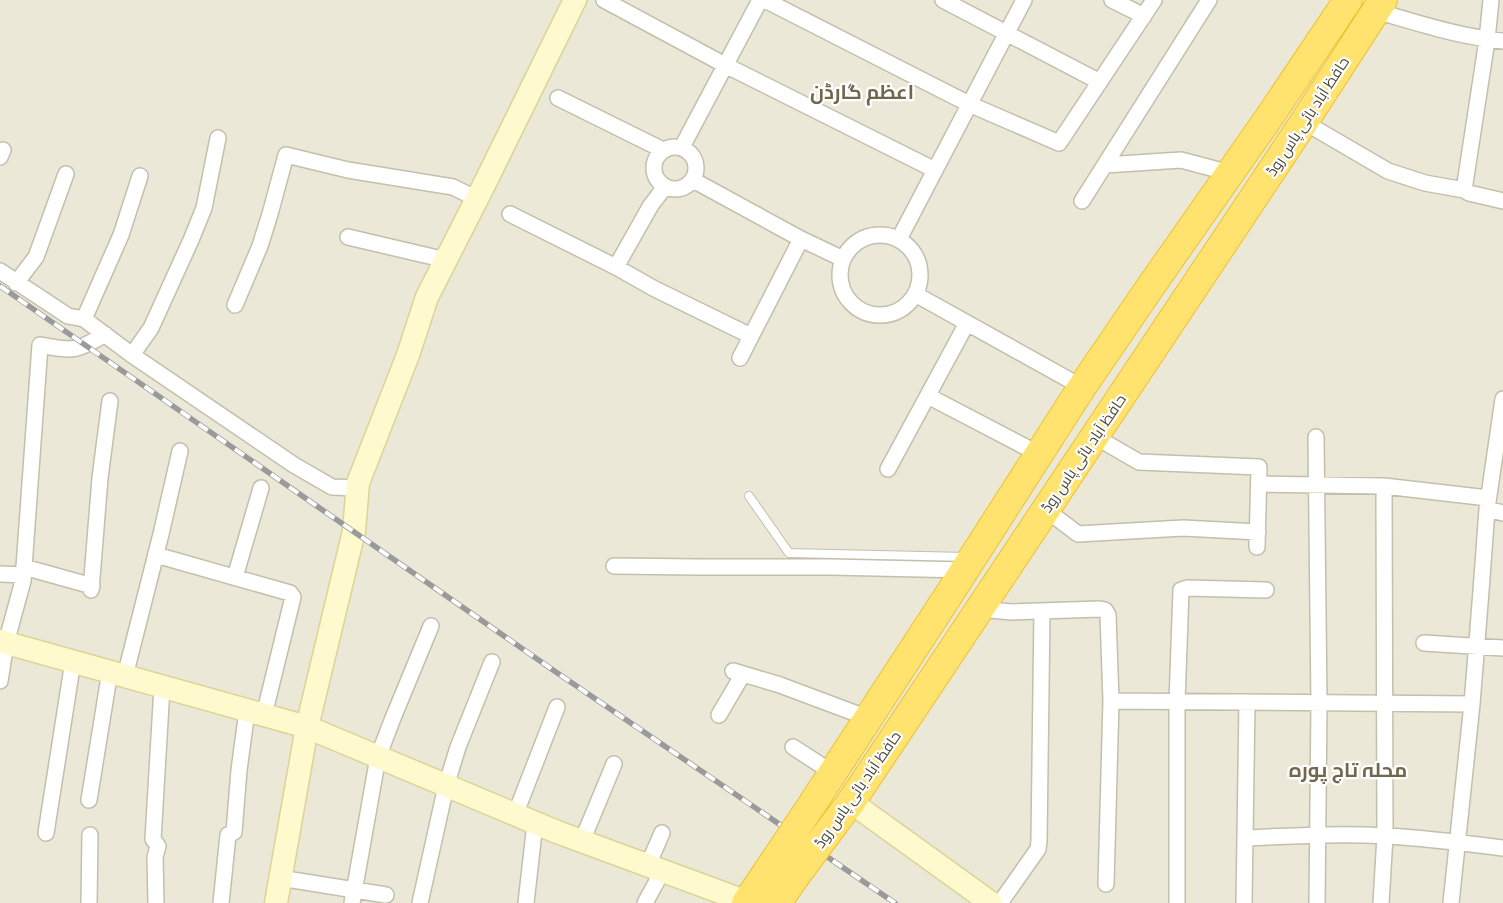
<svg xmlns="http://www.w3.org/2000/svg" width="1503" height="903" viewBox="0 0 1503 903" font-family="'Exo 2',Cairo,sans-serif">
	<rect width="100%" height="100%" fill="#f7f5eb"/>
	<!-- residential -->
	<path fill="#ebe8d8" d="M0,0h1503v903h-1503z"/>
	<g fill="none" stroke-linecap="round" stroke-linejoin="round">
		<!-- lane casing -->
		<g stroke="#c4bfac" stroke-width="10">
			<path id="lane" d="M749,496l40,57 178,4"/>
		</g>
		<!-- street casing -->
		<g stroke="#c4bfac" stroke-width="18">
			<path id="street" d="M604,0l121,65 210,105
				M765,0l204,104 90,39 95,-143
				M943,0l157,82
				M1112,0l32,16
				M1491,0l-4,40 -23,150 5,3 34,8
				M1376,11c42,12 84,26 127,30
				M558,98l105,52
				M1304,122l84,49 37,12 39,7
				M654 168a21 21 0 1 1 42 0a21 21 0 1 1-42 0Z
				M682,147l78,-147
				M0,157l3,-7
				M1105,165l76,-5 49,13
				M693,180l108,59 42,20
				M1082,201l127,-201
				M510,214l106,53 37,21 98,48
				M840 275a40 40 0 1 1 80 0a40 40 0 1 1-80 0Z
				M348,237l98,23
				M899,239l125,-239
				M616,267l35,-62 14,-18
				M0,271l68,45 16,3 48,36 162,110 38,22 25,1
				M16,283l20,-26 30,-83
				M915,294l167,93
				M235,305l25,-59 10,-32 16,-59 62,15 105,17 24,12
				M84,319l37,-84 19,-59
				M132,355l19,-27 40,-88 13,-32 14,-70
				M740,358l61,-119
				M928,396l111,58
				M1094,436l45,26 120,5 -2,80
				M1316,437l3,266 -2,200
				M888,469l79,-146
				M1260,484l124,2 104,12
				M1045,509l33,25 105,-6 75,4
				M1487,509l16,4
				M156,555l134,38 3,4 -29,118
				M614,566l84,1h133l134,3
				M24,567l68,19
				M0,574l24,1
				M235,577l26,-89
				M91,590l9,-112 10,-77
				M979,609l33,3 88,-3 5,1 3,5 3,86 -5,183
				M1424,643l79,5
				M733,671l47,14 88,33
				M125,676l36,-142 19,-83
				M0,681l6,-38 17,-62 17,-236c32,6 37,7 65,-11
				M1111,701l361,3
				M719,715l24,-41
				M793,747l40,26
				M89,800l21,-129
				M515,815l42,-108
				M46,833l27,-172
				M1245,838c46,-2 94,-5 141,-2 39,2 78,7 117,12
				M582,841l32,-77
				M648,865l14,-32
				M280,878l106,17
				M89,903l1,-68
				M156,903l-1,-46 3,-11 -5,-7 9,-152
				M221,903l7,-68 6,-3 5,-62 8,-59
				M352,903l26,-146 15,-39 38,-92
				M420,903l26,-117 12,-39 34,-85
				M526,903l9,-80
				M645,903l18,-33
				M1000,903l38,-54 1,-8 3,-230
				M1177,903v-201l4,-112 6,-2 79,2
				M1244,903l3,-201
				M1381,903l4,-67 -1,-350
				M1451,903l21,-199 9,-113 6,-82 16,-110"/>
		</g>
		<!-- secondary casing -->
		<g stroke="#dcd396" stroke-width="25">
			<path id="secondary" d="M0,641l307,86 250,105 193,71
				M851,802l140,101
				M276,903l31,-176 47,-196 4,-48 50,-128 19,-58 56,-110 92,-187"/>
		</g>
		<!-- highway casing -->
		<g stroke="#efc22d" stroke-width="30">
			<path id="highway" d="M813,803l135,-207 134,-209 69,-101 119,-170 78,-116
				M835,823l16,-21 453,-680 79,-122
				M746,903l27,-40
				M777,903l18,-26"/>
		</g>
		<!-- lane -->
		<use href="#lane" stroke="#fff" stroke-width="8"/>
		<!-- street -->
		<use href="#street" stroke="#fff" stroke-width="15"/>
		<!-- secondary -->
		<use href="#secondary" stroke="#fffacd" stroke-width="22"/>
		<!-- highway -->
		<use href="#highway" stroke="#ffe36e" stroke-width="28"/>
		<!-- rail casing -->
		<g stroke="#9a9a9a" stroke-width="5.5">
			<path id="rail" d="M0,286l553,384 342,233"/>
		</g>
		<!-- rail -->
		<use href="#rail" stroke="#fff" stroke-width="4" stroke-dasharray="11" stroke-linecap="butt"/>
		<!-- highway-bridge casing -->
		<g stroke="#efc22d" stroke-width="30" stroke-linecap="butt">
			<path id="highway-bridge" d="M773,863l40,-60
				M795,877l40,-54"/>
		</g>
		<!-- highway-bridge -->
		<use href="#highway-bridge" stroke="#ffe36e" stroke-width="28"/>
	</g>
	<g text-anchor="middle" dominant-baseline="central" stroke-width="4.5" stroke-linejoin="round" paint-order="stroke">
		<!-- street labels -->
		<g font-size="15" fill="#4c4737" stroke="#fff">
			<text transform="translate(1307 116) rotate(-57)">حافظ آباد بائی پاس روڈ</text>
			<text transform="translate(1083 453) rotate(-56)">حافظ آباد بائی پاس روڈ</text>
			<text transform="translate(857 789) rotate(-55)">حافظ آباد بائی پاس روڈ</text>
		</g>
		<!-- district labels -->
		<g font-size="20" font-weight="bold" fill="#71674d" stroke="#fff">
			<text x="862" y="91">اعظم گارڈن</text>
			<text x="1348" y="769">محلہ تاج پورہ</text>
		</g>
	</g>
</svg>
